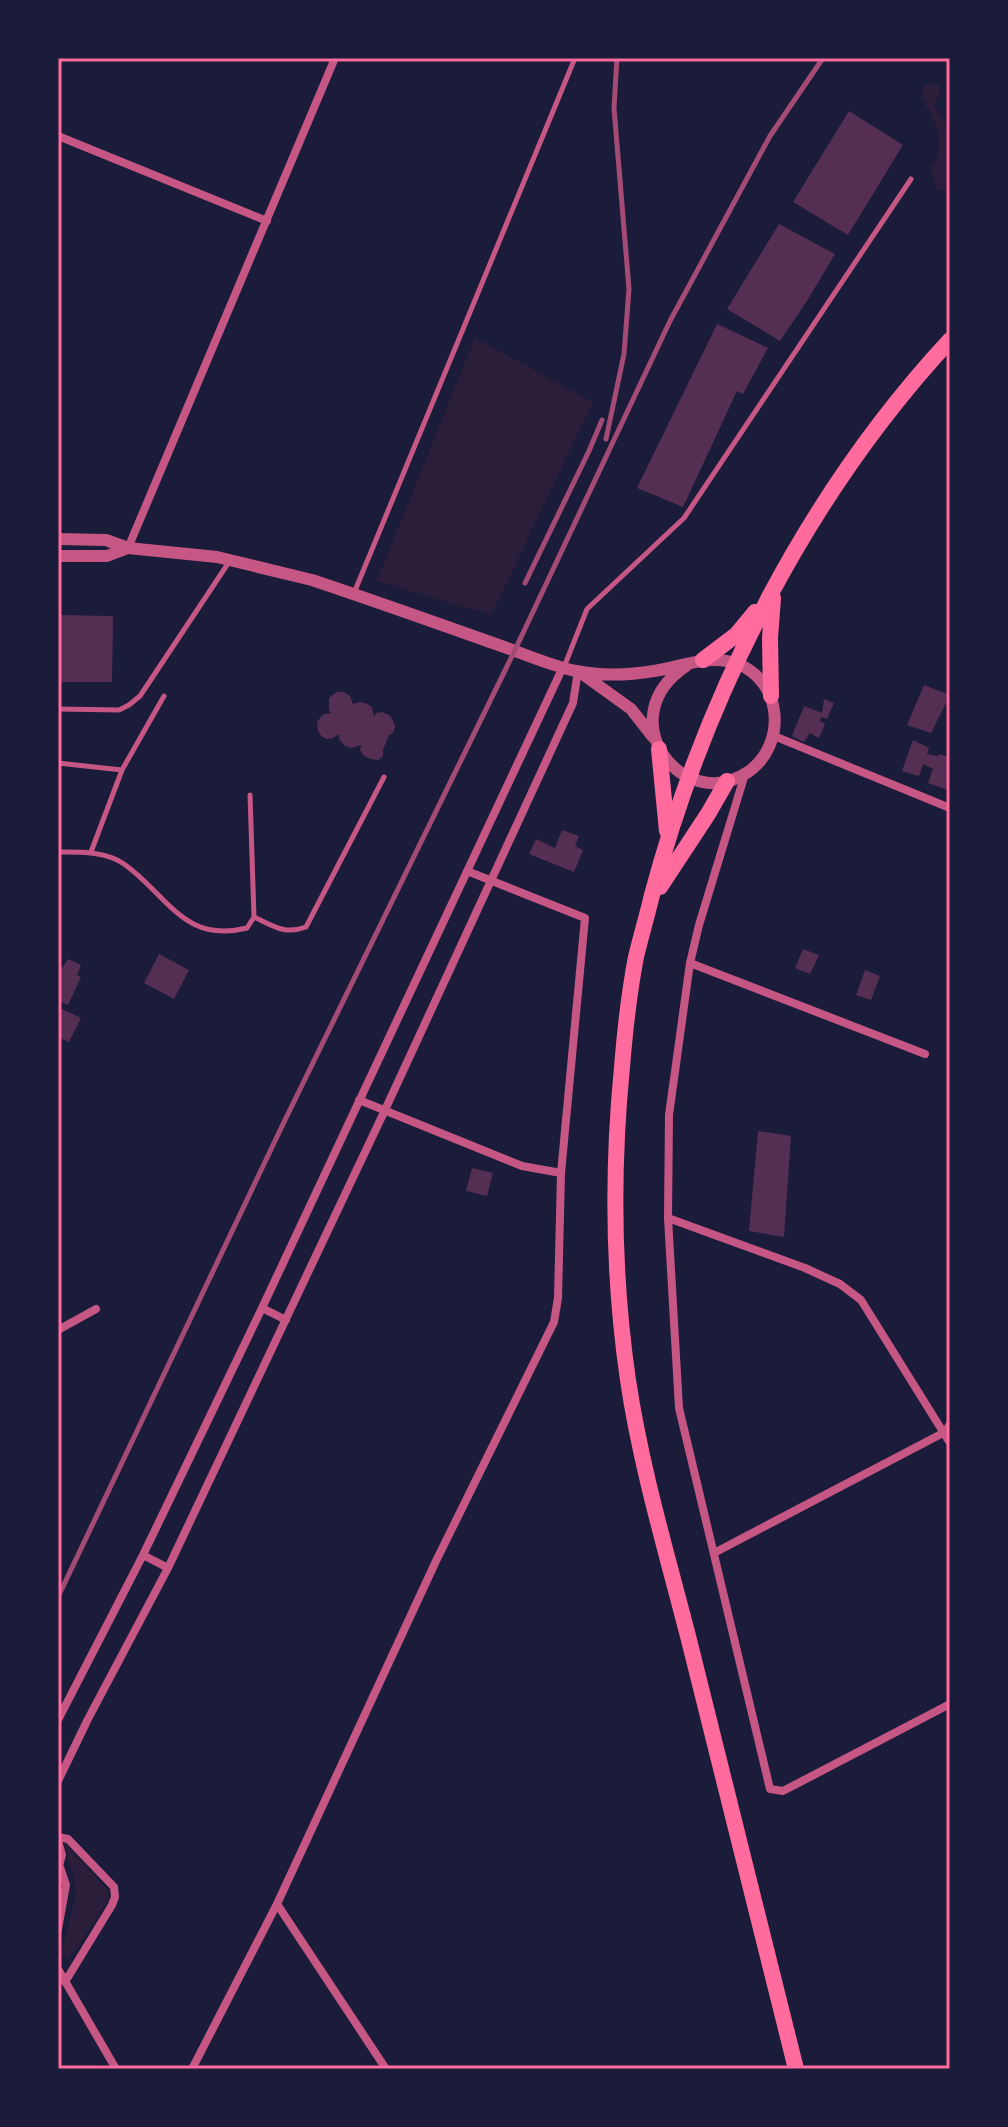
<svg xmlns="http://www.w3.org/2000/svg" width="1008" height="2127" viewBox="0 0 1008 2127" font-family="Overpass,sans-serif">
	<rect width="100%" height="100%" fill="#1b1b3a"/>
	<!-- green -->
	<path fill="#2a1e3b" d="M923,85h17l-1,12 -6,7 10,14 7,16v57l-14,-1 -5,-23c15,-19 7,-45 -7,-63l4,-3 -5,-2z
		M475,338l118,64 -102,213 -114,-34z
		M63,1844h3l41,46 2,9 -40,61 -8,-5 15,-61 -2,-18z"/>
	<!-- building -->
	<path fill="#542f53" d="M849,111l54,34 -55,90 -55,-33z
		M779,224l56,30 -28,47 -27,40 -53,-32z
		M717,324l51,24 -25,46 -6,-3 -54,116 -46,-19z
		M58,615l55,1 -1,66h-54z
		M924,685l26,10 -19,38 -24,-8z
		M337,692h7l6,4 3,8 6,-2 6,1 7,4 2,10 2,-4 6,-1 7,3 4,5 2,7 -2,6 -4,2 -6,15v6l-4,4 -8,-1 -7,-3 -4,-6 1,-5 -10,3 -6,-2 -6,-7v-5l-6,4 -6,1 -5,-2 -4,-6 -1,-9 4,-5 3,-3 7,-1 -2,-3v-12z
		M824,699l10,4 -7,16 -6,-2 -1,4 5,3 -6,14 -9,-5 -6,9 -12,-6 12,-30 18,7z
		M913,740l16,8 -2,6 11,2 1,-2 11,3v26l-2,7 -20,-7 5,-14 -10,-5 -4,12 -17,-5z
		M562,830l17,6 -4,10 8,4 -9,22 -45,-18 7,-15 19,9z
		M803,949l16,6 -9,19 -15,-6z
		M159,954l30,16 -15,29 -30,-16z
		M68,959l13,6 -4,10 4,2 -13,28 -10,-5v-26z
		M865,970l15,6 -9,24 -15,-5z
		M58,1007l23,11 -12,24 -11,-5z
		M758,1131l33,5 -7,101 -35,-6z
		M472,1168l21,5 -6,23 -21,-5z"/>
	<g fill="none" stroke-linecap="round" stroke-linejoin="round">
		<!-- service -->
		<path stroke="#c65784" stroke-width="5" d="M354,593l221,-535
			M564,667l23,-58 97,-91 227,-339
			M58,709l61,1 10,-5 11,-9 89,-134
			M58,763l64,7
			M58,852c21,0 48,-1 66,12 44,31 59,80 123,64l7,-11 -4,-122
			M91,852l31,-82 42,-74
			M254,917c20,9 30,18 52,10l78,-150"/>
		<!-- minor -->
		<path stroke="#c65784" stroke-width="8" d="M58,136l209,85
			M128,548l207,-490
			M774,736l176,72
			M745,774l-46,151 -9,38 -21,152 -1,103 11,190 91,381 13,2 167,-87
			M690,963l235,91
			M359,1100l163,66 39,7
			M668,1218l137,50 35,16 21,16 89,143
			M262,1308l24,12
			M58,1330l38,-21
			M714,1553l231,-121 5,-8
			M143,1555l25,13
			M58,1720l85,-165 119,-247 301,-641
			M58,1781l30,-62 80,-151 217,-458 188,-407 5,-32
			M58,1837l10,2 46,48 1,10 -3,8 -47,77
			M58,1841l4,14 -4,14
			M277,1904l109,165
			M58,1929l8,-44 -6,-18
			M58,1969l58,100
			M192,2069l85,-165 159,-343 118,-239 4,-24 3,-125 24,-255 -118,-47"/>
		<!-- tertiary -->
		<path stroke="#c65784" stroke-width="12" d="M58,539l48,1 22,8 89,9 95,23c60,20 119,41 178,62 28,9 57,23 86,29 25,5 54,4 78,0 27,-4 57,-18 84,-7 45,18 49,81 10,108 -65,44 -140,-54 -62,-106
			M58,556h49l21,-8
			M581,673l50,36 22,28"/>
		<!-- trunk -->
		<path stroke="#ff6b9d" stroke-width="16" d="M703,660l33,-25 19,-23
			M771,696l-1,-58 3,-40
			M659,749l8,82
			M660,887l48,-73 19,-33
			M796,2069c-36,-143 -72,-286 -107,-429 -22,-86 -48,-172 -61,-260 -15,-103 -16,-210 -6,-313 3,-37 7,-74 14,-110 5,-21 11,-41 16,-62 54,-202 156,-402 298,-555"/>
		<!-- rail -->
		<path stroke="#a44b75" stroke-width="5" d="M606,439l18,-85 5,-65 -15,-181 3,-50
			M525,583l64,-132 13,-31
			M58,1597l226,-475 231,-472 155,-329 100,-185 53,-78"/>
	</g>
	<!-- border -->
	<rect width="1008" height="2127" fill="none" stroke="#1b1b3a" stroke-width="120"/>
	<rect x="60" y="60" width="888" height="2007" fill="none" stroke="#ff6b9d" stroke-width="3"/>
</svg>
